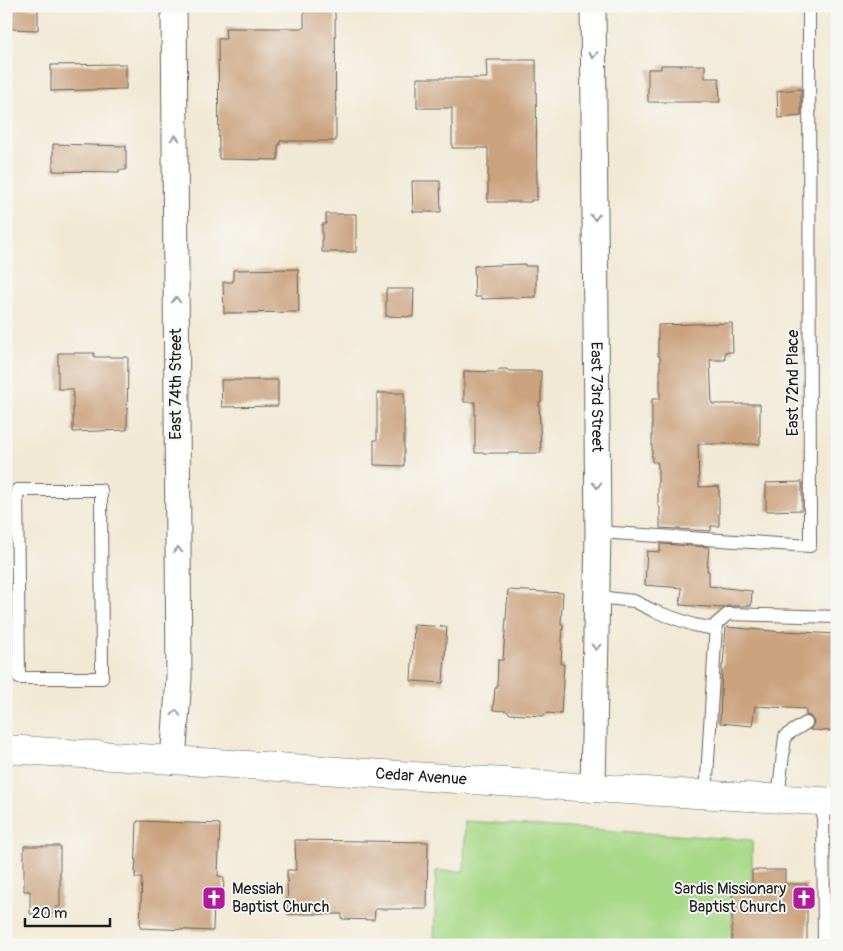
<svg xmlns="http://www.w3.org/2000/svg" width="843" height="951" viewBox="0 0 843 951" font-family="Pangolin,sans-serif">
	<rect width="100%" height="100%" fill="#f6f6f2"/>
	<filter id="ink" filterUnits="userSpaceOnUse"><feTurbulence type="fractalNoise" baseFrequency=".02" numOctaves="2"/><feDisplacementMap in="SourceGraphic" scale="10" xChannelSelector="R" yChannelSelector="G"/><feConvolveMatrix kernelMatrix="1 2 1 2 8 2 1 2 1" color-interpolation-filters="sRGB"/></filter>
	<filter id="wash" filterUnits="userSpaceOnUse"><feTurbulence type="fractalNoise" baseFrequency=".0096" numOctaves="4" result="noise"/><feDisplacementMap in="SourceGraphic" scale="20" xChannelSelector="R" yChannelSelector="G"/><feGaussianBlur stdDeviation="1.12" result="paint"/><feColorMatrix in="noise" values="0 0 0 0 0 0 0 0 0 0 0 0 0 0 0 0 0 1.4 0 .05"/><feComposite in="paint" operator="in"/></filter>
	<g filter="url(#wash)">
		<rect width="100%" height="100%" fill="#f2e9d4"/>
		<!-- green -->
		<path fill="#a8d987" stroke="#627a52" d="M465,821l287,19v44h-20v61h-298l2,-74h28z"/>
		<g id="blocks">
			<!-- building -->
			<path fill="#caa27e" d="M304,7h31l1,134h-56v4h-2v15l-59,-1 -1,-120h8l-1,-11h79z
				M12,8h26v22l-27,-1z
				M486,60h50l1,140h-6v2h-43v-54h-36v-40h-35v-30h70z
				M126,64v25l-75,2v-26z
				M661,65h44v13h14l1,24h-72v-33h13z
				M801,89v27l-23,2 -1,-27z
				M53,144l73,2v24h-7v2l-66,-1z
				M412,181h28l1,31h-28z
				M326,214h30v38h-34v-28h4z
				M525,264v2h11v31l-54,2 -1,-2h-6l-1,-31z
				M298,269l1,43 -75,1 -1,-31h10v-12z
				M386,289h28l-1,28 -27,-1z
				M732,323l1,29h-8v8h-15l2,44h48v40h-62l1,43 20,-1v40h-8v5l-51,-3v-21l-2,-1v-41l-1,-3h-5v-63h8v-43h-2v-31z
				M58,353h36v4h34l-1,73 -54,2v-43h-15z
				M500,369h7l2,2h32v31h-2l2,51h-66v-51h-11v-31l32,1z
				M221,380h57v26l-56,1z
				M377,393h27v73l-30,-1v-25h3z
				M802,482v28l-36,1v-28z
				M660,544l49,3 -2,24h2v15l43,5 -1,15h-23l-6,2 -42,-3 2,-17 -37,-3 2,-34 13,1z
				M508,590l55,3 -2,31h2l-2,40h3l-3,50 -15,-1 -3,3 -33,-2 -3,-3 -14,-1 2,-22h2l1,-28h5z
				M414,625l33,2 -4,56 -32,-2z
				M726,627l57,5v-1l54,3v97l-27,-1 4,-8 -4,-6 -4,-1v-6l-51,-3 -3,20 -32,-3 2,-58h1z
				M137,821l83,3 -2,52 6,1 -1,22 -9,-1 -1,33 -73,-3 2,-50h-7z
				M295,840l133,2 -1,67h-52l-1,11 -32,-1v-5h-54l-1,-44h9z
				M24,846h36v61h-4v7h-26v-23h-6z
				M752,870h33v14h22v61h-75v-61h20z"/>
		</g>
	</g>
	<g filter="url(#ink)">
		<use href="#blocks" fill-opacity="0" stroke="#67645c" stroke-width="1"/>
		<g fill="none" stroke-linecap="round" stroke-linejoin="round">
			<!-- service casing -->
			<g stroke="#67645c" stroke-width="14">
				<path id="service" d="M17,490h84l1,188h-83z
					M598,532l212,14 -1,-540
					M597,597l37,4 20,10 40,14 21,4
					M706,795l10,-171 12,-10 109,3
					M778,799l7,-63 21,-13
					M823,801l1,144"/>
			</g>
			<!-- minor casing -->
			<g stroke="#67645c" stroke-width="27">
				<g id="minor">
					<path id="s1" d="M593,6l5,526 -5,256"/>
					<path d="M173,761l6,-83 -5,-672"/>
				</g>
			</g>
			<!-- tertiary casing -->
			<g stroke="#67645c" stroke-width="29">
				<g id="tertiary">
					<path id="s2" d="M6,749l587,39 244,14"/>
				</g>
			</g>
			<!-- service -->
			<use href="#service" stroke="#fff" stroke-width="12"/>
			<!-- minor -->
			<use href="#minor" stroke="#fff" stroke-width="25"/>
			<!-- tertiary -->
			<use href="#tertiary" stroke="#fff" stroke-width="28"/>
		</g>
		<!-- one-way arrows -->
		<defs><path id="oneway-chevron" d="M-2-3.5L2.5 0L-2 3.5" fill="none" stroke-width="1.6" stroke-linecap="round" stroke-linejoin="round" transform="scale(1.25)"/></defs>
		<g stroke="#999">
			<use href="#oneway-chevron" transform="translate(593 55) rotate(89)"/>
			<use href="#oneway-chevron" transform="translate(175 138) rotate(-90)"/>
			<use href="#oneway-chevron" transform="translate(595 217) rotate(89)"/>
			<use href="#oneway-chevron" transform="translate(176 300) rotate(-90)"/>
			<use href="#oneway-chevron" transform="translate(597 485) rotate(89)"/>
			<use href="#oneway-chevron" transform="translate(178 550) rotate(-90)"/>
			<use href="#oneway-chevron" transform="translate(596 647) rotate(91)"/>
			<use href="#oneway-chevron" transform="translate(176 713) rotate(-86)"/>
		</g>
	</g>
	<!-- icons -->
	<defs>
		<g id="church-square" transform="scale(1.25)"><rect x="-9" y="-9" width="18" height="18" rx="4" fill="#b5179e" stroke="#f6f6f2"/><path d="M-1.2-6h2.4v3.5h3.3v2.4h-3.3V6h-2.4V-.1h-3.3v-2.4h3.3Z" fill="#fff"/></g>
	</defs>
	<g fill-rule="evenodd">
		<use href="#church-square" x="214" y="898"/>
		<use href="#church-square" x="804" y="898"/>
	</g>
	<g text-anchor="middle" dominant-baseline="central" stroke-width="4" stroke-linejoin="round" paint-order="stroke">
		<!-- street labels -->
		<g font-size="16" fill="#1c1c1c" stroke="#f6f6f2">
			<text transform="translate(793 383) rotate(-90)">East 72nd Place</text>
			<text transform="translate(176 384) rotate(-90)">East 74th Street</text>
			<text stroke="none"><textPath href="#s1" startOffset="391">East 73rd Street</textPath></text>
			<text stroke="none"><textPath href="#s2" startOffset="416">Cedar Avenue</textPath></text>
		</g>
		<!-- poi labels -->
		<g font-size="16" fill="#1c1c1c" stroke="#f6f6f2" text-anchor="start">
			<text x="232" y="889">Messiah<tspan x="232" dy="18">Baptist Church</tspan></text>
			<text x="786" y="889" text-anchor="end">Sardis Missionary<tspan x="786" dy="18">Baptist Church</tspan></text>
		</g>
	</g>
	<!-- margin -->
	<rect width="843" height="951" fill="none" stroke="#f6f6f2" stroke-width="25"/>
	<!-- scale -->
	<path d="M25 918v8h85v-8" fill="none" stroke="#1c1c1c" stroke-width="2.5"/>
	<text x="32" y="918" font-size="15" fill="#1c1c1c" stroke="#f6f6f2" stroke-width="4" paint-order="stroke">20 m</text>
</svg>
